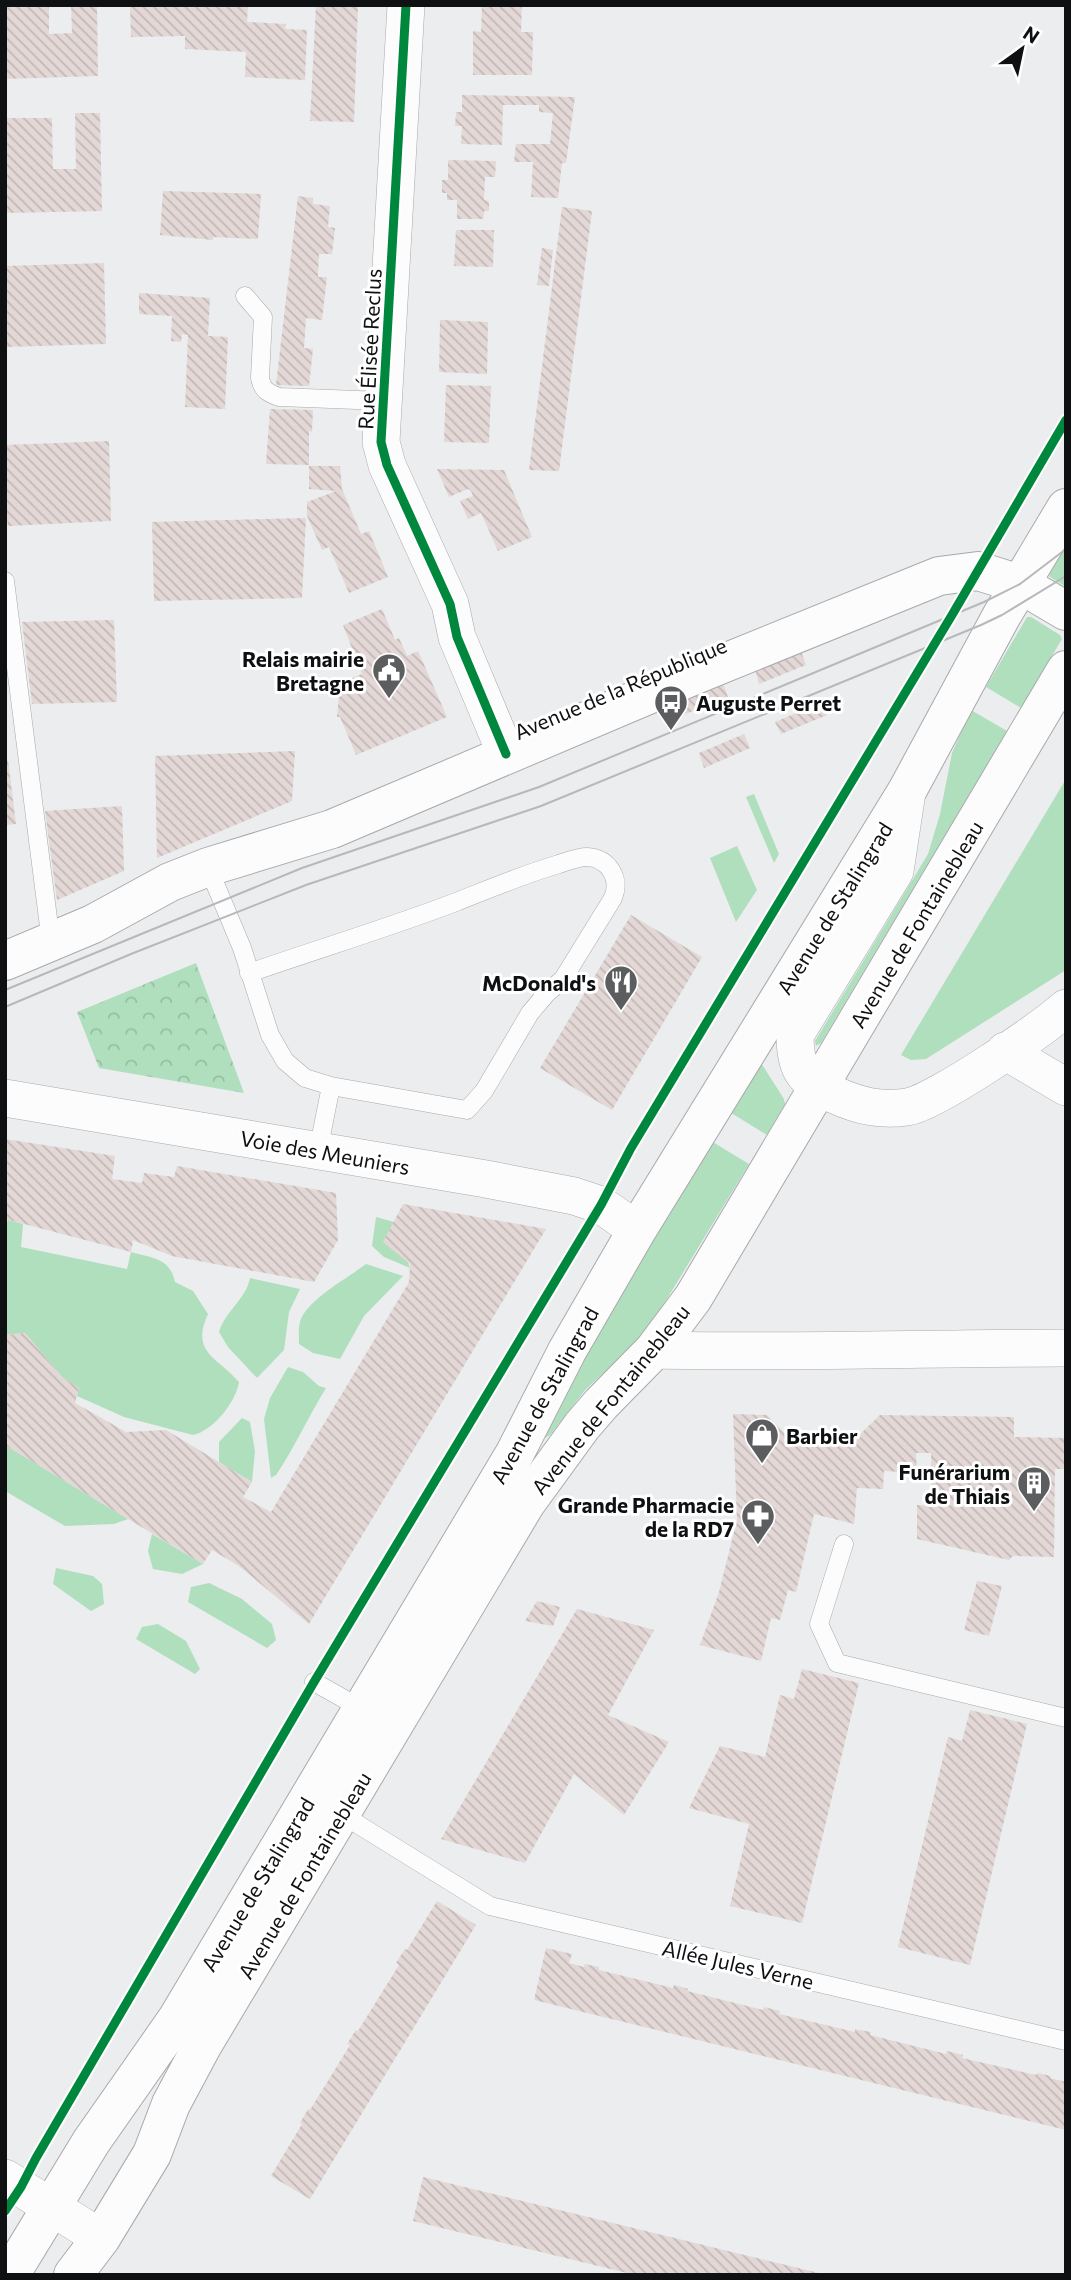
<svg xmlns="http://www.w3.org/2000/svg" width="1071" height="2280" viewBox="0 0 1071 2280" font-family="Commissioner,sans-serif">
	<defs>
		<pattern id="forest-crowns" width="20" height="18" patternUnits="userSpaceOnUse" patternTransform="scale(1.75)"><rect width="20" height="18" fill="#b0dfbe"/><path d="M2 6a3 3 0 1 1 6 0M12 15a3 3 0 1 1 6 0" fill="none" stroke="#96bea2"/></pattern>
		<pattern id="building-back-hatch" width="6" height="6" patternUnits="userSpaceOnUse" patternTransform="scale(1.75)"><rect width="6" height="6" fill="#e3d8d6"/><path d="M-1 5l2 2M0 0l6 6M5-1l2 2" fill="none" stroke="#c2b8b7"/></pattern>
	</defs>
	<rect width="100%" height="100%" fill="#ebedef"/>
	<!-- grass -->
	<path fill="#b0dfbe" d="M1066,544v43l-16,-10 -2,-6z
		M1027,617h4l29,18 2,4 -41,69 -35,-21z
		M971,710l36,21 -186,312 -5,3 -1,-5 113,-187 12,-40 12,-61z
		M1066,779v191l-140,89 -15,1 -10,-5z
		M754,794l25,60 -5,9 -28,-66z
		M737,846l20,44 -21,32 -26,-64z
		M761,1063l23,36 1,5 -18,31 -39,-24z
		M711,1141l38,23 -93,153 -25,31 -45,41 -36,46 -5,3 -4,-2 13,-30z
		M376,1217l18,5 16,46 -26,-11 -12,-11z
		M8,1220l15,4 -2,23 106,22 4,-17c21,6 39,6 44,30l18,9 15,23c-18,39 10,43 31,68 -3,20 -26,49 -46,53l-69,-18 -47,-21 2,-8 -16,-10 -38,-45 -20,2v-108z
		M366,1264l37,12 -39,40 -24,43 -27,-6 -14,-9c0,-7 -1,-15 1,-22 5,-21 48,-44 66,-58z
		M250,1278l50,11 -11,23 -5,38 -27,28 -29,-31 -9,-15c7,-22 27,-33 31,-54z
		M288,1367l15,5 16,14 7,2c-18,29 -31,59 -50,87l-5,3 -7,-59 6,-21z
		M242,1418l8,4 5,29 -3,31 -33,-20v-20z
		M5,1445l123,74 -14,5 -49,2 -60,-35z
		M152,1534l51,30 -21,10 -29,-5 -5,-18z
		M56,1568l37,8 9,8 2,20 -13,7 -38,-27z
		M209,1583l33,16 30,25 4,16 -9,8 -79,-46 3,-15z
		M158,1624l28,17 14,28 -5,5 -59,-35 6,-12z"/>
	<!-- forest -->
	<path fill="url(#forest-crowns)" d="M196,963l48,130 -145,-25 -22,-56z"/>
	<!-- building -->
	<path fill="url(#building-back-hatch)" d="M5,5h44v29l23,-1 -1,-28h26l1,71 -93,3z
		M130,5l118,1 -1,16 39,2 -1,5 22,1 -2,50 -60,-3 1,-25 -61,-3v-13l-54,1z
		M316,5h42l-4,117 -44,-1z
		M482,5h40l-1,27h12l-1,43h-59v-44l8,1z
		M462,95l113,2 -9,66h-4l-4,35 -27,-1 2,-35h-19l2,-18h34l3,-31 -14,-1v-7h-36l-1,40 -41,-1 1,-18h-7l1,-14h6z
		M75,113h25l2,98 -97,2v-95h47l1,51h23z
		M448,160l48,1 -1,16h-10l-1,23 5,1v10h-5l-1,8h-26v-19h-10v-7h-5v-13h6z
		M163,191l98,3 -3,45 -45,-2v3l-53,-5z
		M298,196l15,2v6l17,2 -2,21 7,1 -3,26h-13l-1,23h9l-5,43 -16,-2 -2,30 9,1 -4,37 -33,-1z
		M562,207l30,4 -33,260 -30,-1z
		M456,230h38l-1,37 -39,-1z
		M542,248l11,2 -4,36 -12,-1z
		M104,263l2,81 -101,3v-81z
		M139,293l71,5 -2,38 20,1 -3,72 -40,-2 3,-72 -6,-1 -1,8 -10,-1 1,-25 -33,-2z
		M440,320l48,2 -1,52 -48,-2z
		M446,385l45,1 -2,57 -45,-1z
		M270,409l43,1 -1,22 -3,-1v34l-43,-1z
		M109,441l2,80 -103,5 -3,-21v-60z
		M309,466h31l2,23 19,45 8,-3 19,46 -39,16 -20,-46 -7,3 -15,-34v-14l29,-11 -27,-2z
		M437,469l67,1 28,67 -34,14 -17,-38 -13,6 -8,-18 13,-5 -2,-5 -3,-2 -19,8z
		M306,518l-4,80 -148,3 -2,-79z
		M382,609l13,31 4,-2 8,18 11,-5 29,66 -91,38 -16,-38h-3l3,-34 22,-9 -19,-49z
		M114,620l3,82 -85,2 -10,-82z
		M801,651l5,14 -47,19 -4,-15z
		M723,683l5,14 -45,18 -5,-14z
		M822,702l5,13 -46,19 -6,-12z
		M744,734l6,14 -46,20 -5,-15z
		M295,751l-3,50 -135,57 -2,-102z
		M8,760l8,64 -11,1v-64z
		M122,806l2,65 -67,29 -12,-89z
		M631,915l71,42 -90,153 -72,-42z
		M5,1139l110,17 -3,23 30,4 2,-10 30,4 3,-11 159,27 2,47 -24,42 -142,-26 -39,-16 -2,12 -126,-33z
		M403,1204l143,25 -237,395 -70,-58 -27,-16 -9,14 -198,-119v-110l20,-2 38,45 16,10 -4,15 51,29 40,-2 86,52 -9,15 28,15 138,-230 1,-18 -27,-22z
		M733,1414l34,1 24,25 62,1 27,-26 134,2v20l52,1v31h-11l-1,88 -41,-1 -4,4 -92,-21v-34h15l-1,-52h-15l1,20 -33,-2 -1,18 -26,-1 -3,36 -40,-10 -18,78 -8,-2 -8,30 -9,-2 -10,43 -61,-16 19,-53 18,-72z
		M977,1581l25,5 -13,50 -25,-6z
		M537,1601l23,6 -7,19 -28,-5z
		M577,1609l77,21 -46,85 61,27 -45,73 -50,-41 -49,89 -84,-24z
		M802,1669l57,14 -57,240 -72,-17 19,-82 -60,-16 31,-62 45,11 15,-62 14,4z
		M970,1710l57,14 -57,241 -72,-18 50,-210 14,4z
		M437,1901l39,24 -166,274 -39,-23 31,-52 -2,-1 8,-14 2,1 40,-65 -3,-1 5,-8 4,-6 2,1 41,-66 -3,-2 5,-8 4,-6 2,1z
		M546,1948l26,6 -3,9 15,4 1,-3 9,2 5,1v3l74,18 1,-3 8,2 6,2 -1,2 76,19 1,-3 16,4 -1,3 76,18v-3l16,3 -1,3 76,19 1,-3 16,4 -1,3 74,17 1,-2 14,3 -1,2 16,4v48l-532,-130z
		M423,2177l400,97v1h-188l-222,-54z"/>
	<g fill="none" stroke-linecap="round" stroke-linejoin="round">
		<!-- service casing -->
		<g stroke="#a8a9ab" stroke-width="19">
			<path id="service" d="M245,296l18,21 -3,61c2,12 8,15 19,19l104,4
				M5,581l46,361
				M208,867l34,81 28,87 15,26 20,17 26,8 -13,65
				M249,973c69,-24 139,-45 207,-71 33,-13 66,-27 100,-37 10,-3 21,-8 31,-8 22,1 34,22 26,41l-50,81 -16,14 -17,20 -46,78 -17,19 -136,-24
				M844,1544l-25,80 18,39 229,55
				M314,1682l48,27
				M341,1814l149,92 576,135"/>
		</g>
		<!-- minor casing -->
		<g stroke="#a8a9ab" stroke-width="38">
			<path id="minor" d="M406,5l-25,437 6,23 63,139 7,33 49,117
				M907,792l-12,79 -100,164c0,34 8,46 40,60 24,11 46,16 72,12 28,-4 135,-78 159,-99
				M1005,1051l61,36
				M5,1098l481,81 88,17 27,9 36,25
				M654,1350c137,3 275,-2 412,-2
				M5,2178l96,60"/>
		</g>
		<!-- secondary casing -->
		<g stroke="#a8a9ab" stroke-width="40">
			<path id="secondary" d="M5,961l88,-37 77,-42 38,-15 124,-38 363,-154 244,-99 39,-5 42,13 46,27"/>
		</g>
		<!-- primary casing -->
		<g stroke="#a8a9ab" stroke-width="40">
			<path id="primary" d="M10,2275l81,-133 86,-123 185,-310 153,-256 52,-102 70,-121 270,-439 95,-176 64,-107
				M73,2275l28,-37 51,-84 19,-50 31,-58 324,-543 56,-77 19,-22 53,-54 39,-52 373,-628"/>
		</g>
		<!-- service -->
		<use href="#service" stroke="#fcfcfd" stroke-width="18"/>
		<!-- minor -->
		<use href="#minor" stroke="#fcfcfd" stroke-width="37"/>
		<!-- secondary -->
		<use href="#secondary" stroke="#fcfcfd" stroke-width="38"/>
		<!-- primary -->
		<use href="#primary" stroke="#fcfcfd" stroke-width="38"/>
		<!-- tram -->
		<path stroke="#b7b8b9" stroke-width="2" d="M5,990l297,-122 237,-81 445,-185 36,-18 46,-35
			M5,1007l126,-53 175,-69 235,-79 440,-181 21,-10 64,-39"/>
		<!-- cycleway casing -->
		<g stroke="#fff" stroke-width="13">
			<path id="cycleway" d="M406,5l-25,437 6,23 63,139 7,33 49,117
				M5,2211l16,-24 15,-29 278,-476 287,-477 30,-57 321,-533 114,-195"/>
		</g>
		<!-- cycleway -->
		<use href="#cycleway" stroke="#00873e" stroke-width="9"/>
	</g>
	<!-- icons -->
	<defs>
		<g id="civic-pin" transform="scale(1.75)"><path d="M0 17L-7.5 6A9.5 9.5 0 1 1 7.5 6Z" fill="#5c5d5f" stroke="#fff"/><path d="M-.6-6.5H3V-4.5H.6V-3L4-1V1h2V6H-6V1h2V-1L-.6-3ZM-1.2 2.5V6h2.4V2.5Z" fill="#fff"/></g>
		<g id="bus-pin" transform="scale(1.75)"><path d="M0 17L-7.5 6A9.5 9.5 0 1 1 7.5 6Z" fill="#5c5d5f" stroke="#fff"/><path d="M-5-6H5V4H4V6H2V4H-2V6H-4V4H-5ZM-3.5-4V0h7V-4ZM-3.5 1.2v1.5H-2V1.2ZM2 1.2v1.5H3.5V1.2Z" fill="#fff"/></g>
		<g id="restaurant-pin" transform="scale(1.75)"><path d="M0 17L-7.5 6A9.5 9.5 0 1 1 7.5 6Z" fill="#5c5d5f" stroke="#fff"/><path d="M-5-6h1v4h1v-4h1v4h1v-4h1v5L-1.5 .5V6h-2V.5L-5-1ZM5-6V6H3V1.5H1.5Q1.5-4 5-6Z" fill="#fff"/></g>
		<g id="shop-pin" transform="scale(1.75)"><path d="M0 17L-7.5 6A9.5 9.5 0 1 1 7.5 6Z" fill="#5c5d5f" stroke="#fff"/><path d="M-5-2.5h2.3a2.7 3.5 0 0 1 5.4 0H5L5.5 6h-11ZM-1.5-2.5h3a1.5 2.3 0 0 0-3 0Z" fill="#fff"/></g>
		<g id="building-pin" transform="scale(1.75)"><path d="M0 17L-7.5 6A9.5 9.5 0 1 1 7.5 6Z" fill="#5c5d5f" stroke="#fff"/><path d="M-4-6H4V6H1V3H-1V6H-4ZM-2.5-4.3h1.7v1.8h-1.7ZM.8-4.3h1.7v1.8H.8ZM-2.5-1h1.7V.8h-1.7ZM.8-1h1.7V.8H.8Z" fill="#fff"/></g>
		<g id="pharmacy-pin" transform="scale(1.75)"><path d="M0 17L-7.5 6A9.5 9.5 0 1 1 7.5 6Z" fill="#5c5d5f" stroke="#fff"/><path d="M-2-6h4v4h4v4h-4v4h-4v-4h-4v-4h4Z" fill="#fff"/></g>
	</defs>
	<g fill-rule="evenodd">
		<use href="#civic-pin" x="389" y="670"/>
		<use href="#bus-pin" x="671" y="702"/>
		<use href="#restaurant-pin" x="621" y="982"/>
		<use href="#shop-pin" x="762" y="1435"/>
		<use href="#building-pin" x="1034" y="1483"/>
		<use href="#pharmacy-pin" x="758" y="1516"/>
	</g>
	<g text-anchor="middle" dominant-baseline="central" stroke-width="6" stroke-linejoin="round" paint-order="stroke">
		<!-- street labels -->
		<g font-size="21" fill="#0f1012" stroke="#fff">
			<text transform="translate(369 349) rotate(-87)">Rue Élisée Reclus</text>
			<text transform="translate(620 688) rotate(-23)">Avenue de la République</text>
			<text transform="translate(834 908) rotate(-58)">Avenue de Stalingrad</text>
			<text transform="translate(916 924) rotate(-59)">Avenue de Fontainebleau</text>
			<text transform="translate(325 1152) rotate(10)">Voie des Meuniers</text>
			<text transform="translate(544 1395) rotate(-61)">Avenue de Stalingrad</text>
			<text transform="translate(610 1399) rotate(-51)">Avenue de Fontainebleau</text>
			<text transform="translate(304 1875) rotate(-59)">Avenue de Fontainebleau</text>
			<text transform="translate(257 1884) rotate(-59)">Avenue de Stalingrad</text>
			<text transform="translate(738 1964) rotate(13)">Allée Jules Verne</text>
		</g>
		<!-- poi labels -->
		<g font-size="21" font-weight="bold" fill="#0f1012" stroke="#fff" text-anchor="end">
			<text x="364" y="658">Relais mairie<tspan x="364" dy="24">Bretagne</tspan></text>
			<text x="696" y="702" text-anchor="start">Auguste Perret</text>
			<text x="596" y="982">McDonald's</text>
			<text x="786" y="1435" text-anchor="start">Barbier</text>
			<text x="1010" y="1471">Funérarium<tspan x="1010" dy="24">de Thiais</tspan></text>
			<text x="734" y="1504">Grande Pharmacie<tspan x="734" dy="24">de la RD7</tspan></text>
		</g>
	</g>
	<!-- border -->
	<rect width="1071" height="2280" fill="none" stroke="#0f1012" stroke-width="14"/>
	<!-- north arrow -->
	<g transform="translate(1022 49) rotate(33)" stroke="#ffffff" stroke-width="5" paint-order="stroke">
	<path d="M0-5L12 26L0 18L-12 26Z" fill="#0f1012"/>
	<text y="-10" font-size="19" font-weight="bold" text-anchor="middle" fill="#0f1012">N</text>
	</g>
</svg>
